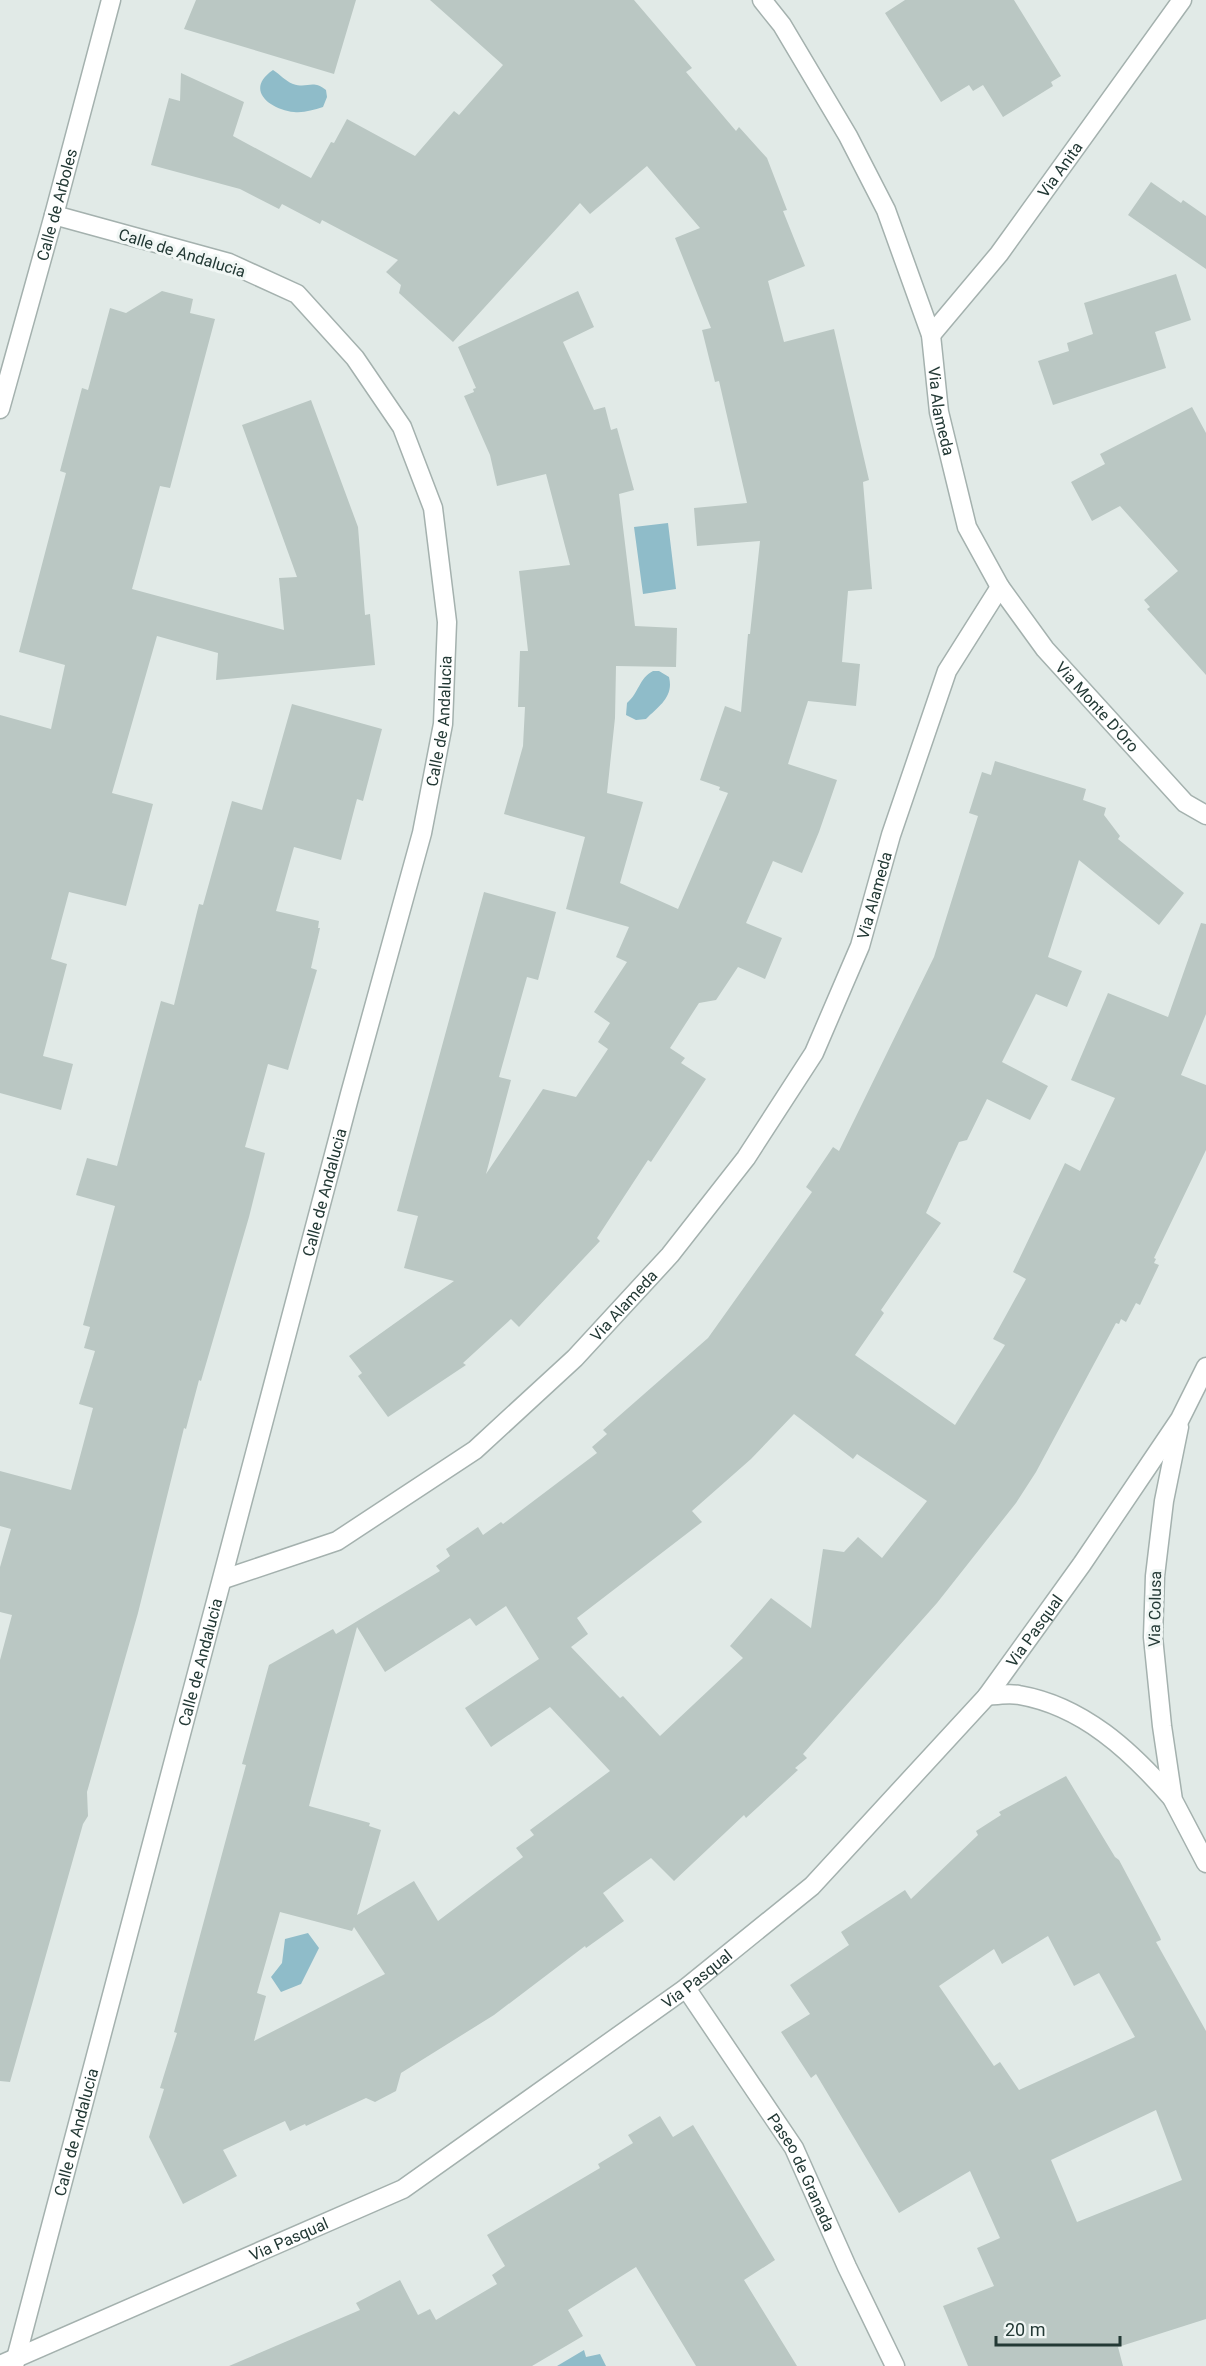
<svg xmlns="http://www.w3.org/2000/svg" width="1206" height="2366" viewBox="0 0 1206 2366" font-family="Roboto,sans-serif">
	<rect width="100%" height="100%" fill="#e1eae7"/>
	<!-- water -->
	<path fill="#8fbcc9" d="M273,70c7,4 12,11 20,14 15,5 19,-5 33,6l1,7 -4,10c-10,3 -19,6 -29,5 -24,-3 -50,-22 -21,-42z
		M668,523l8,66 -33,5 -9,-67z
		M653,671h6l10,6c5,20 -10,29 -23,42l-10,1 -10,-5 1,-12c12,-10 12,-25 26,-32z
		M308,1933l11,15 -18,36 -20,8 -10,-15 11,-14 3,-24z
		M584,2350l2,7 14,-3 6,12h-49z"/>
	<!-- building -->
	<path fill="#bac7c3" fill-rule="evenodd" d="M196,0h160l-22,74 -150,-45z
		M430,0h204l58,68 -6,4 50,59 3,-4 28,31 20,52 -4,1 22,55 -37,15 16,61 50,-13 35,151 -6,2 9,107 -24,2 -6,71 18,2 -4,42 -48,-5 -20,63 49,16 -18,52 -17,41 -29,-12 -27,62 36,15 -17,41 -27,-12 -22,33 -17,3 -29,45 15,10 -4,5 25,16 -55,83 -3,-2 -51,78 3,3 -81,86 -8,-8 -48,44 3,2 -78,52 -30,-41 4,-3 -13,-17 105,-75 -50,-13 14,-52 -21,-5 87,-319 72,20 -18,68 -11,-3 -28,100 12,3 -25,94 57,-85 33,8 32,-48 -10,-7 12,-19 -16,-11 33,-50 -11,-5 13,-30 -63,-18 19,-72 -81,-23 19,-68 2,-39h-7l2,-56h8l-9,-80 51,-6 -24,-91 -49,12 -7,-31 -26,-59 10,-4 -1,-3 3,-1 -18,-41 120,-56 16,36 -31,15 31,68 11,-3 6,23 6,-2 17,62 -15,4 16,132 42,2 -1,39 -60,-1 -1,52 -8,75 36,9 -23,81 58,26 50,-116 -9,-3 1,-3 -20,-7 25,-74 16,6 7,-78h2l10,-93 -63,5 -3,-38 53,-5 -28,-122 -4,1 -13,-52 9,-2 -36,-90 25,-10 -53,-62 -57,48 -10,-11 -127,139 -54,-49 2,-8 -15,-13 12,-12 -76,-40 -2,4 -38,-20 -3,5 -39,-20 -89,-24 18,-67 11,3 1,-28 63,29 -11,34 78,42 20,-36 3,1 13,-24 68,37 39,-45 5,4 44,-50z
		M905,0h109l47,76 -10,6 2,4 -50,31 -20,-32 -10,6 -4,-6 -28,17 -56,-89z
		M1151,182l30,21 2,-3 23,16v53l-78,-54z
		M1176,274l15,46 -36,12 11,36 -113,37 -15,-44 31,-10 -2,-8 26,-9 -9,-31z
		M162,291l31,8 -3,14 25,6 -45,169 -10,-2 -28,103 152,41 -5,-52 18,-1 -55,-152 69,-25 47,127 7,88 5,-1 5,51 -159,15 2,-27 -61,-17 -45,157 41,11 -27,102 -57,-14 -18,67 16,5 -24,92 30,8 -12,46 -61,-17v-378l51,14 14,-64 -46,-13 47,-179 -6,-2 22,-83 6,2 22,-82 16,5z
		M1192,407l14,26v242l-59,-66 3,-2 -6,-7 34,-29 -58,-65 -28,15 -21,-39 34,-18 -5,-10z
		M292,704l90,25 -19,72 -6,-2 -16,61 -47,-13 -18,64 43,10 -1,7h2l-9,40 6,2 -29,100 -20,-6 -23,83 20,6 -16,64 -48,164 -2,-1 -13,49 -2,-1 -46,185 -51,179 1,24 -5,8 -73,258 -10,-1v-421l12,-45 -12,-3v-45l11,-38 -11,-3v-55l71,19 22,-82 -14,-4 16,-53 -11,-3 6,-21 -7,-2 32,-119 -39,-11 11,-37 30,8 44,-165 13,4 25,-101 4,1 29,-104 30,9z
		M995,761l91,28 -3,11 23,8 -2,7 16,21 -2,3 66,54 -25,32 -80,-65 -31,97 34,14 -15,36 -31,-13 -34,68 46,24 -18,34 -43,-21 -20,41 -8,2 -33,71 15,10 -60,87 3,3 -29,42 100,70 50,-80 -12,-6 33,-60 -13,-7 52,-109 15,8 35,-73 -44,-18 37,-87 60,24 33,-94 5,1v90l-25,61 25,10v65l-52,108 2,1 -2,4 5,2 -19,40 -4,-2 -10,19 -5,-3 -2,5 -3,-1 -80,149 -20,31 -79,100 -134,151 4,4 -12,10 3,2 -52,48 -2,-3 -70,66 -23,-23 -48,35 21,28 -38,27 -1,-2 -91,69 -93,58 -5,18 -21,11 -9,-4 -60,28 -1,-2 -15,7 -5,-10 -62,29 14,26 -54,28 -34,-67 15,-48 -4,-1 17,-55 -3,-1 72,-267 -4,-1 27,-99 64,-36 3,5 104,-63 -4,-5 14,-10 -4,-7 32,-22 5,8 18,-13 2,2 94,-71 -5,-6 15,-13 -4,-4 105,-92 104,-146 -6,-5 27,-40 6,4 95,-194 44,-141 -9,-3 13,-41 9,3zM794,1414l59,45 4,-5 70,47 -45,57 -24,-21 -14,15 -21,-3 -12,79 -40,-30 -41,48 13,12 -83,78 -37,-40 -3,2 -49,-51 17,-13 -11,-16 125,-96 -10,-11 59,-52zM506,1606l33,53 -74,49 26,39 59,-40 60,64 -80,59 4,5 -18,13 7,9 -85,64 -24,-40 -57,34 24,-85 -12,-4 1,-3 -61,-17 48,-179 28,45 85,-54 6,8zM280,1912l72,19 2,-4 31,47 -131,67 12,-45 -9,-3z
		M1066,1776l49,81 4,3 41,77 1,3 -5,2 50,89v288l-88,28 5,19h-155l-25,-60 51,-20 -17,-38 23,-10 -30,-67 -71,42 -83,-139 -5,4 -30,-46 29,-18 -20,-29 59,-40 -8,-13 64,-42 6,9 67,-64 -2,-4 25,-16 -2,-3zM1048,1936l26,50 25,-13 36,64 -116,53 -19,-28 -6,4 -55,-80 55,-37 8,15zM1156,2110l26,70 -105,42 -26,-62z
		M660,2116l13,21 20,-12 82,135 -31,20 53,86h-101l-60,-99 -68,43 15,26 -51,30h-303l131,-56 -4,-7 44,-23 18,35 12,-6 6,11 61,-36 -5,-9 13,-9 -18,-31 113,-67 -2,-4 35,-21 -5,-8z"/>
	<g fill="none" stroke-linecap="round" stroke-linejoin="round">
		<!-- minor casing -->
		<g stroke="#a4b1ae" stroke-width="21">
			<g id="minor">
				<path id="s1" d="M762,0l20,25 66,111 38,74 45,125 8,77 28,115 33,60 45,62 140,154 21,12"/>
				<path id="s2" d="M931,335l68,-81 183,-254"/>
				<path id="s3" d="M0,409l54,-194 57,-215"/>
				<path d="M1179,1427l-15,74 -9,75 -2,61 9,89 11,74 33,63"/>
				<path id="s4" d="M224,1579l113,-38 138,-91 100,-92 95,-103 76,-97 68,-105 46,-107 31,-111 56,-164 53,-84"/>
				<path d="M987,1696c10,-1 22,-3 32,-1 64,11 112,56 153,103"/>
				<path id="s5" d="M686,1988l108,160 53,119 48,99"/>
				<path id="s6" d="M0,2365l403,-176 283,-201 126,-102 175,-190 95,-132 98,-145 26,-52"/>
				<path id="s7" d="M14,2366l336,-1272 72,-261 21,-109 4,-102 -14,-114 -31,-81 -47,-69 -58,-64 -68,-31 -175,-48"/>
			</g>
		</g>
		<!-- minor -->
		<use href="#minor" stroke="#fff" stroke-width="18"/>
	</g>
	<g text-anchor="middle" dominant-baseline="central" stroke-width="6" stroke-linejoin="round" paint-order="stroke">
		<!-- street labels -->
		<g font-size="16" fill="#233935" stroke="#f1f7f5">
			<text stroke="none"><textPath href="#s2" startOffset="210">Via Anita</textPath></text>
			<text stroke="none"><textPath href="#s3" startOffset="212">Calle de Arboles</textPath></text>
			<text transform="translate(182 253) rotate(17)">Calle de Andalucia</text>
			<text stroke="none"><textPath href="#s1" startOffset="454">Via Alameda</textPath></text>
			<text stroke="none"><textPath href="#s1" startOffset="796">Via Monte D'Oro</textPath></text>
			<text stroke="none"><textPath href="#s7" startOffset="1700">Calle de Andalucia</textPath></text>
			<text stroke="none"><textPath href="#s4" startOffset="978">Via Alameda</textPath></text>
			<text stroke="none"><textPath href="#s7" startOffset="1214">Calle de Andalucia</textPath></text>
			<text stroke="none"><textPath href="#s4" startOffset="492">Via Alameda</textPath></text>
			<text transform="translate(1155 1609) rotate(-89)">Via Colusa</text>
			<text stroke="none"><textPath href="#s6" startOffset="1288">Via Pasqual</textPath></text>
			<text stroke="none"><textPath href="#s7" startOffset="728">Calle de Andalucia</textPath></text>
			<text stroke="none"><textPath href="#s6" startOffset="801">Via Pasqual</textPath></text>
			<text stroke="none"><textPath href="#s7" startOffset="242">Calle de Andalucia</textPath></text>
			<text stroke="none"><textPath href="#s5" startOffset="218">Paseo de Granada</textPath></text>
			<text stroke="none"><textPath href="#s6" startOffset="315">Via Pasqual</textPath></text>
		</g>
	</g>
	<!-- scale -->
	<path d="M996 2336v9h124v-9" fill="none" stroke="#233935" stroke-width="3"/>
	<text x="1005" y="2336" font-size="18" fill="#233935" stroke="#f1f7f5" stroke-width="4.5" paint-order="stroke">20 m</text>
</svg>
